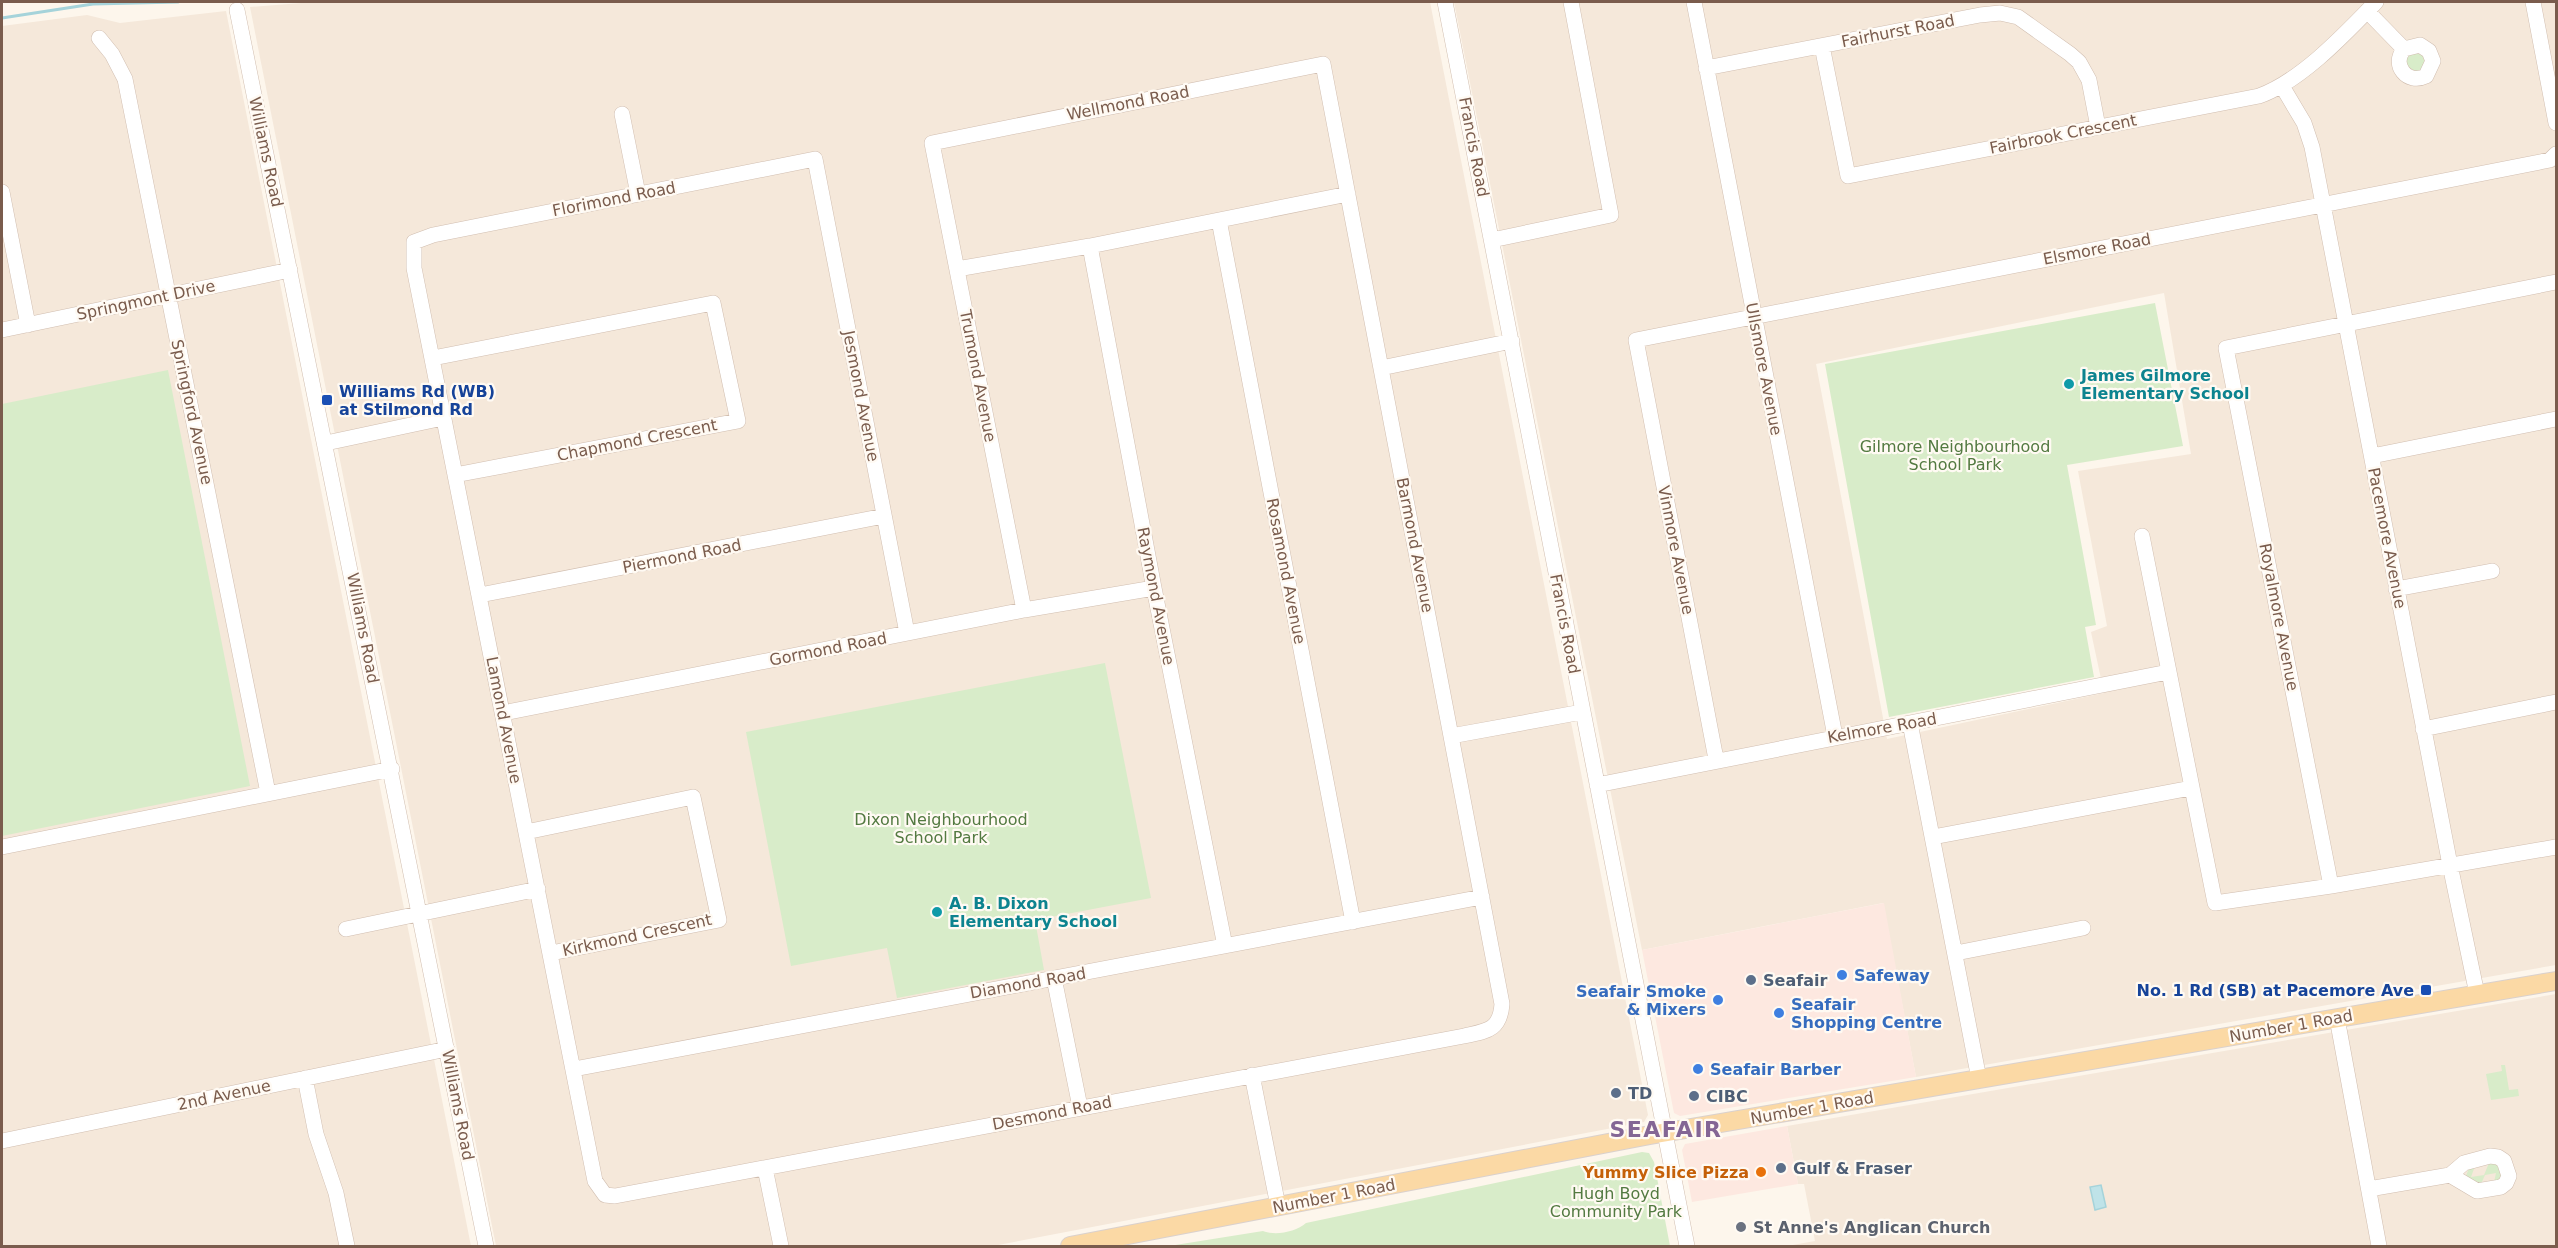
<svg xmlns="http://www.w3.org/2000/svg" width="2558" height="1248" viewBox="0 0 2558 1248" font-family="'DejaVu Sans',sans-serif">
	<rect width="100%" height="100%" fill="#fdf6ec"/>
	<!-- residential -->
	<path fill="#f5e8da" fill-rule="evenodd" d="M314,2h1116l218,1113 -4,7 -651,124h-497l-246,-1239z
		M1454,2h1102v963l-640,112 -33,-174 -241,47zM2164,293l27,161 -113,17 29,155 -16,6 13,61 -217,46 -71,-375z
		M226,11l245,1235h-469v-1220l85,-11 33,8z
		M2556,994v252h-769l28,-5 -11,-57h-6l-11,-58z"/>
	<!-- commercial -->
	<path fill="#fde8e0" d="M1884,903l32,174 -236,39 -6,-3 -32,-163z
		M1787,1126l11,58 -106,18 -10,-52 3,-6z"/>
	<!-- green -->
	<path fill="#d8ecc9" d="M2417,50l10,9 -3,10 -6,3 -10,-4 -2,-10z
		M2155,303l28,143 -116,19 29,160 -11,2 9,50 -205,40 -64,-353z
		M168,370l82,416 -248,50v-432z
		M1105,663l46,235 -116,22 9,50 -147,28 -10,-50 -96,18 -45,-234z
		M2501,1065h4l4,25 9,-1 1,7 -28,4 -5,-26 16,-3z
		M1642,1152l7,1 5,9 16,84h-501l94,-15c12,5 33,1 43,-8z
		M2489,1163l9,1 4,7 -1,7 -7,4 2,-9 -11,2 -4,9 -15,-8 3,-8 6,-2 -4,11 13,-2z"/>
	<!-- water -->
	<path fill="#bfe3e8" stroke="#a5d3da" stroke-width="1.5" d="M2101,1185l5,22 -11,3 -5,-23z"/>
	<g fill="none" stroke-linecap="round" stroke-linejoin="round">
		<!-- stream -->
		<path stroke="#a5d3da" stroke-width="3" d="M2,18l91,-14 85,-2"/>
		<!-- minor casing -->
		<g stroke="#d1beb0" stroke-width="16">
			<path id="minor" d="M1445,2l242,1244
				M1694,2l141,734
				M2533,2l23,121
				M237,10l249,1236
				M2367,11l37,38c-13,16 3,36 22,27l7,-15 -4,-10 -9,-6 -16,4
				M99,38l13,16 13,25 143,714
				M1822,46l26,130 411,-80c42,-15 86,-62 117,-94
				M1706,68l274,-53 20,-2 18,4 52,37 9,8 10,18 9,47
				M2282,86l22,37 8,24 138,718 27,129
				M622,114l16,80
				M2,192l26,133
				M1219,220l134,702
				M1492,240l119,-25 -40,-213
				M1090,246l64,342 71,358
				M957,269l133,-23 258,-52
				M2,330l288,-60
				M433,358l280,-55 25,118 -283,54
				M1381,368l131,-27
				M326,443l117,-25
				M2372,456l184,-37
				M2142,536l73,367 116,-17 225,-39
				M2396,589l96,-18
				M480,595l404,-79
				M907,633l-92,-474 -382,76 -19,7v26l181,913 10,14 10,1 48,-9 801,-151c22,-5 36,-5 38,-32l-179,-940 -391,79 92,467
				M503,713l521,-103 130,-22
				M1910,723l69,356
				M2423,729l133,-27
				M1451,736l131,-24
				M1716,759l-80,-419 914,-180 6,-6
				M1597,785l571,-113
				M526,832l167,-35 26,123 -168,33
				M1933,837l258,-49
				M2,847l390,-78
				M2331,886l-105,-538 330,-66
				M346,929l192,-40
				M1956,953l127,-25
				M1054,978l26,129
				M2337,1018l42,228
				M574,1069l908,-172
				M1252,1075l26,131
				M305,1078l11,56 20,59 11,53
				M2,1141l445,-92
				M765,1168l16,78
				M2369,1189l81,-14 14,-12 26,-7 8,1 6,4 5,15 -3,7 -5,4 -24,4 -27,-16"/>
		</g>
		<!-- major casing -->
		<g stroke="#dad1cd" stroke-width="20">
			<path id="major" d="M1070,1246l580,-111 906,-154"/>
		</g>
		<!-- minor -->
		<use href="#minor" stroke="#fff" stroke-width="15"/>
		<!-- major -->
		<use href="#major" stroke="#fbd9a5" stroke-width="18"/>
	</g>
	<!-- markers -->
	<g fill="#0f9aa8" stroke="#fffaf3" stroke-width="2">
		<circle cx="2069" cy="384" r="6"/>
		<circle cx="937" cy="912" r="6"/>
	</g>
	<g fill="#1a4fb4" stroke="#fffaf3" stroke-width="2">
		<rect x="321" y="394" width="12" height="12" rx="3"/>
		<rect x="2420" y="984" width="12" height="12" rx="3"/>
	</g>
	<g fill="#3f7fe0" stroke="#fffaf3" stroke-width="2">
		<circle cx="1842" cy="975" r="6"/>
		<circle cx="1718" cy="1000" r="6"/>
		<circle cx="1779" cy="1013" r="6"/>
		<circle cx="1698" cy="1069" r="6"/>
	</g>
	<g fill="#5c6f8a" stroke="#fffaf3" stroke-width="2">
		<circle cx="1751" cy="980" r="6"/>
		<circle cx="1616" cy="1093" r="6"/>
		<circle cx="1694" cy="1096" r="6"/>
		<circle cx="1781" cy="1168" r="6"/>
	</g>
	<circle fill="#e8710a" stroke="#fffaf3" stroke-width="2" cx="1761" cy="1172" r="6"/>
	<circle fill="#6b7280" stroke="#fffaf3" stroke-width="2" cx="1741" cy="1227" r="6"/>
	<g text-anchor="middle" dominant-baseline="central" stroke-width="4.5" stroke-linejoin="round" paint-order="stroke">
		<!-- street labels -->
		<g font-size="16" fill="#7a5c4d" stroke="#fffaf3">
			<text transform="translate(1898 31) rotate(-11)">Fairhurst Road</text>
			<text transform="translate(1128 103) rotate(-11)">Wellmond Road</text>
			<text transform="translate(2063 134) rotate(-11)">Fairbrook Crescent</text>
			<text transform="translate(1474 147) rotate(79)">Francis Road</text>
			<text transform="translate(266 152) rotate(78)">Williams Road</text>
			<text transform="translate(614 199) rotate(-11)">Florimond Road</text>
			<text transform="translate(2097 249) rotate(-11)">Elsmore Road</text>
			<text transform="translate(146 300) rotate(-12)">Springmont Drive</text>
			<text transform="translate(1764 369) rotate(79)">Ullsmore Avenue</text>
			<text transform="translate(978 376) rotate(79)">Trumond Avenue</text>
			<text transform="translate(861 396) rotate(79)">Jesmond Avenue</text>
			<text transform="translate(192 412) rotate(78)">Springford Avenue</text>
			<text transform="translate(637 440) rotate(-11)">Chapmond Crescent</text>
			<text transform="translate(2387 538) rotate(79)">Pacemore Avenue</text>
			<text transform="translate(1415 545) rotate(79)">Barmond Avenue</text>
			<text transform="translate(1676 550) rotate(79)">Vinmore Avenue</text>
			<text transform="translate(682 556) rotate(-11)">Piermond Road</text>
			<text transform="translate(1286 571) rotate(79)">Rosamond Avenue</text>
			<text transform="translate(1156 596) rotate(79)">Raymond Avenue</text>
			<text transform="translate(2279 617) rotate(79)">Royalmore Avenue</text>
			<text transform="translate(1565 624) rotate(79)">Francis Road</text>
			<text transform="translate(363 628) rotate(79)">Williams Road</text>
			<text transform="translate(828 649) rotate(-11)">Gormond Road</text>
			<text transform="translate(504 720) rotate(79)">Lamond Avenue</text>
			<text transform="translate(1882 728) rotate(-10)">Kelmore Road</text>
			<text transform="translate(637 935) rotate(-12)">Kirkmond Crescent</text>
			<text transform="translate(1028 983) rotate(-10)">Diamond Road</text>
			<text transform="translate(2291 1026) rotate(-10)">Number 1 Road</text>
			<text transform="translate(224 1095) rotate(-12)">2nd Avenue</text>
			<text transform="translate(458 1105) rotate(79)">Williams Road</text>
			<text transform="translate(1812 1108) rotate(-10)">Number 1 Road</text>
			<text transform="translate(1052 1113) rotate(-11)">Desmond Road</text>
			<text transform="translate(1334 1196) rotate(-11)">Number 1 Road</text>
		</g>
		<!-- culture labels -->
		<g font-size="16" font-weight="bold" fill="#0d838f" stroke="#fffaf3" text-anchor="start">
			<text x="2081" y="375">James Gilmore<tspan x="2081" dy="18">Elementary School</tspan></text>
			<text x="949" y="903">A. B. Dixon<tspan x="949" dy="18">Elementary School</tspan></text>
		</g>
		<!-- transit labels -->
		<g font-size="16" font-weight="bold" fill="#164399" stroke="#fffaf3" text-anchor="start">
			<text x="339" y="391">Williams Rd (WB)<tspan x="339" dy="18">at Stilmond Rd</tspan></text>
			<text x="2414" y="990" text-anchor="end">No. 1 Rd (SB) at Pacemore Ave</text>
		</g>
		<!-- park labels -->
		<g font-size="16" fill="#537a41" stroke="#fffaf3">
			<text x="1955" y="446">Gilmore Neighbourhood<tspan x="1955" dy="18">School Park</tspan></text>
			<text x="941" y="819">Dixon Neighbourhood<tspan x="941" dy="18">School Park</tspan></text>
			<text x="1616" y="1193">Hugh Boyd<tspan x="1616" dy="18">Community Park</tspan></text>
		</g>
		<!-- shop labels -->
		<g font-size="16" font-weight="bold" fill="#366cbe" stroke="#fffaf3" text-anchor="start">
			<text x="1854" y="975">Safeway</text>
			<text x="1706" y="991" text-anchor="end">Seafair Smoke<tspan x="1706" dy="18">&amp; Mixers</tspan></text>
			<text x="1791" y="1004">Seafair<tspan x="1791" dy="18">Shopping Centre</tspan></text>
			<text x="1710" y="1069">Seafair Barber</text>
		</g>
		<!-- service labels -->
		<g font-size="16" font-weight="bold" fill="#4e5e75" stroke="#fffaf3" text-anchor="start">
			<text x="1763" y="980">Seafair</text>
			<text x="1628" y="1093">TD</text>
			<text x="1706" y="1096">CIBC</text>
			<text x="1793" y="1168">Gulf &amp; Fraser</text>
		</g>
		<!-- food labels -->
		<g font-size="16" font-weight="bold" fill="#c56008" stroke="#fffaf3" text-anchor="end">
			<text x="1749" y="1172">Yummy Slice Pizza</text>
		</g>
		<!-- worship labels -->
		<g font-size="16" font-weight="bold" fill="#5b616d" stroke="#fffaf3" text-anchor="start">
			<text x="1753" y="1227">St Anne's Anglican Church</text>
		</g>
		<!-- district labels -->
		<g font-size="22" font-weight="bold" letter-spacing="1.5" fill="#846695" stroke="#fffaf3">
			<text x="1666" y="1129">SEAFAIR</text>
		</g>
	</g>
	<!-- border -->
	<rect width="2558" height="1248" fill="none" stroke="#7a5c4d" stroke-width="6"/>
</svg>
